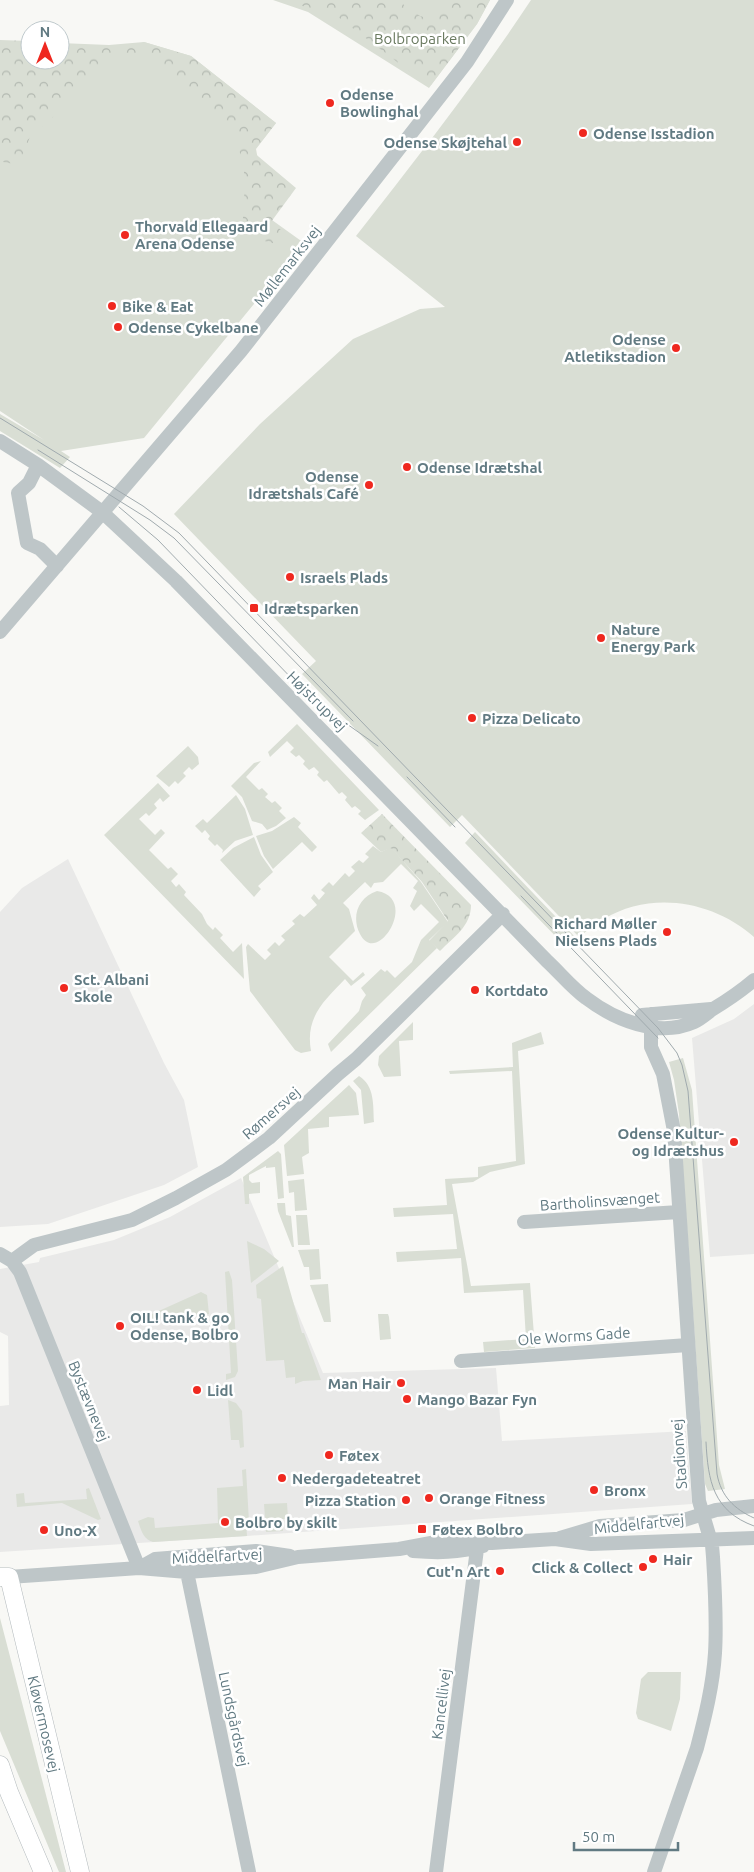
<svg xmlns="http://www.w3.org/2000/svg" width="754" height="1872" viewBox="0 0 754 1872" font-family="Ubuntu,sans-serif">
	<defs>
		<pattern id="forest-crowns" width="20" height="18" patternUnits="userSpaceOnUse" patternTransform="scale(1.25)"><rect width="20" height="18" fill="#d9ded4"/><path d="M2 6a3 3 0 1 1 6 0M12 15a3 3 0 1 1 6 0" fill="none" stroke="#b3b9b1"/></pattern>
	</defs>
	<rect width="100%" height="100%" fill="#f8f8f5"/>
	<!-- built -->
	<path fill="#e9e9e8" d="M68,859l96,204 20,37 14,67 -34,18 -116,39 -48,3v-315l22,-24z
		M754,1004v250l-44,3 -18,-219 42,-19z
		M241,1178l82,195 173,-5 6,73 184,-10 6,73 -445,32 -247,16v-146l9,-1 -1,-69 -8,-4v-63l39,-7 1,-4 74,-18 56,-23z"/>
	<!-- green -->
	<path fill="#d9ded4" d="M273,0h217l-13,24 -48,64 -121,-76z
		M531,0h223v937c-40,-36 -103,-47 -150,-18 -9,5 -17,12 -25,18l-117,-122 -12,12 -148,-153 14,-13 -142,-147 86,-90 93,-85 67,-30 25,-2 -89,-71c60,-77 121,-154 175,-236z
		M144,42l47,14 85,67 -20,26 4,22 -2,39 46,33 -160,195 -83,13 9,6 -10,11 -60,-37v-17l44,26 -44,-29v-299l61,-37z
		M297,724l82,86 -14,10 -7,-6 3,-3 -6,-5 -3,2 -7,-8 2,-3 -5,-5 -3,2 -12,-14 -3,2 -7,-7 2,-3 -5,-5 -5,3 -6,-6 2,-3 -6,-6 -3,2 -6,-5 4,-4 -7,-7 -17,16 -2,-5z
		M188,746l10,11 1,7 -7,6 -3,-3 -6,6 3,3 -8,8 -3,-3 -6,6 -13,-11z
		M261,761l-15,16 13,13 3,-2 6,6 -3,3 7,6 3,-2 7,7 -3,3 7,7 -10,8 -9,4 -5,-6 -10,-3 -10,-24 -11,-11 23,-23z
		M158,783l12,13 -7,6 -3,-4 -6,6 3,4 -8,8 -3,-3 -7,6 16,16 6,-6 4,4 -16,17 19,19 3,-2 7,7 -7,7 5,6 3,-3 7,8 -2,3 18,19 5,10 6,6 2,-3 8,8 -3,3 13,14 9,-9 2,36 -140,-144z
		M236,795l9,14 8,26 -18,6 -13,12 1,-3 -6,-6 -2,2 -7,-7 2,-3 -5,-6 -3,3 -7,-7 8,-7 4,4z
		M294,817l7,6 -3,4 19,20 -5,5 -10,-10 -29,27 -9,-13 -8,-20 16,-5z
		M475,832l101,106 -10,9 -101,-104z
		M254,837l7,18 12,17 -15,14 3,3 -7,8 -34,-37 13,-12z
		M373,846l8,6 10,-5 30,35 27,40 -19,18 8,8 -106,104 -3,-8 31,-33 3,-10 4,-6 -5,-7 20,-19 4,3 2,-2 8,8 17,-16 9,-22 18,-18 -18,-18 -7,7 -4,-5 7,-15 -4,-3 5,-7 -17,-17 -18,18 -9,1 -3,5 -6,-6 -22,21 6,6 6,22 -26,26 24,24 10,-9 2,3 -14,11 -6,-7c-21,22 -40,38 -34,72l-10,2 -6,-3 -45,-59 -4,-44 2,-3 17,16 6,-6 -4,-4 8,-8 4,4 6,-6 -4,-4 14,-12 -3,-3 8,-7 4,3 13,-12 -6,-7 3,-4 5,6 6,-7 -4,-3 8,-8 4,4 12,-13 4,4 6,-6 -4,-4 8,-7 4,3 6,-6 -4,-3z
		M377,891c43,7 0,77 -17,43 -9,-17 -2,-37 17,-43z
		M413,1022v18l-14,1 2,35 -17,1 -6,-12 1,-9z
		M541,1032l3,12 -26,7 7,113 -35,8 -17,10 -21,2 19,102 59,-3 5,65 -51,4 -1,-10 43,-3 -3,-49 -59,3 -3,-35 -64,4 -1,-10 61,-3 -4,-35 -59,3 -1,-9 54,-3 -2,-26 33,-2v-10l38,-6 -4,-90 -62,3 -1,-3 64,-4 -1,-24z
		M683,1058l9,32 27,375 6,24 -17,2 -3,-7 -26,-370 -5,-34 -5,-18z
		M359,1076c16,10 14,29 15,46l-10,2 -3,-34 -8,-9z
		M349,1085l7,8 3,22 -30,2v10l-21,2 1,24 -7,4 2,17 -17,2 -3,-31z
		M278,1151l3,3 3,44 -6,1 -3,-32 -9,1v-2l-17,9v5l3,3 8,-1v11l-11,1v10h-4l-2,-27z
		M304,1179l3,31 -12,1 -1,-19 -5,1 -1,-12z
		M277,1203h8l1,12 5,1 3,31h-2l-14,-36z
		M296,1215h11l3,30h-12z
		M247,1241l17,8 15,12 -28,22z
		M319,1249l2,30 -11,1 -1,-13h-5l-6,-17z
		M283,1266l19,67h2l17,47 -18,1 -8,3v-7l-9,1 -2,-18 -18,1 -5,-62 -4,-1 -1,-13z
		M229,1271l3,9 6,91 -3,6 -9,3v-6l5,-1 -6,-101z
		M328,1284l3,38h-7l-14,-37z
		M201,1292l6,3 2,19 -3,1 -54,4v-5z
		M378,1314h10l1,3 2,22 -11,1z
		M228,1400l8,3 6,8 2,36 -4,1 -1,-8h-8z
		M246,1469l3,53h-3l1,14 -94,6c-10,-3 -12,-12 -15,-21l10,-4 6,1 1,10 63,-5 -1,-35 26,-2 -1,-16z
		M89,1488l12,31 -3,1 -36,-17 -45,4 -1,-13 8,-1 1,10 62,-4 -1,-10z
		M287,1503l1,16h-6l1,12 -17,1 -2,-28z
		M0,1618l66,254h-7l-59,-141z
		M648,1672h33l-1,27 -9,32 -33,-12 -2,-6 5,-34z"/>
	<!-- forest -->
	<path fill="url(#forest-crowns)" d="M278,0h119l23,16 11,3 6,-2c3,-6 2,-11 0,-17h53l-13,24 -46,61 -18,-11 -75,-57 -15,-6z
		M0,40l30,1v19h30v-17l49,2 35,-3 47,14 85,67 -23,29 43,36 -25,34 10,8 -1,15 -38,-10 3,-54 -2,-18 -7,-23 -17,-25 -53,-46 -16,-10 -21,-3 -13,1 -17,10 -19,16 -16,17 -16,24 -16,7 -12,34 -17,-3 -3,-29z
		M382,814l89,91c0,21 -17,32 -31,46l-11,-10 19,-20 -26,-39 -31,-34 -10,4 -20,-19z"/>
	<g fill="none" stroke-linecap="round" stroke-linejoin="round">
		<!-- major casing -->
		<g stroke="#b4bbbe" stroke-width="19">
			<path id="major" d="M0,1577h9l71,295
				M0,1765l9,27 34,80"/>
		</g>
		<!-- minor -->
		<path stroke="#bec6c8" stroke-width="14" d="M0,441l38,24 64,47 74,69 371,380c13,12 25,27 39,37 29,22 72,40 108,24 7,-3 13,-9 19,-13 15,-9 28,-18 41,-29
			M38,465l-9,18 -11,10 9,50 13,6 17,17
			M0,632l241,-281 226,-289 40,-62
			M651,1014v33l12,27 11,57 25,370 13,44 1,12c2,32 4,64 2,96 -2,32 -10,64 -18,95l-43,124
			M642,1015l69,-6
			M524,1222l155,-10
			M0,1254l12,7 8,11 119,296
			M12,1261l22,-16 98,-25 44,-22 50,-28 43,-32 69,-64 18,-15 147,-145
			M461,1361l227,-16
			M560,1538l40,-12 84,-6 32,-10 38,-4
			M413,1551c24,2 45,2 70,-5
			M139,1568l16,-9 101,-8 34,5
			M187,1572l62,300
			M9,1577l130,-9 48,4 69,-5 42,-10 101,-8 48,-9 45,3 63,-4 36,5 163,-6
			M436,1872l42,-331"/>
		<!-- major -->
		<use href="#major" stroke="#fff" stroke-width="18"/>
		<!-- tram -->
		<path stroke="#a0aaae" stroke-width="1" d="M0,418l143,88 36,27 479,495 19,25 5,12 6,26 29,383c4,22 17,35 37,44
			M38,450l112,70 24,18 179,183
			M119,507l39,33 142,147 23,20 55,39
			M407,777l48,50
			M521,896l137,142
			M706,1442c2,39 7,69 48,84"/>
	</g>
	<!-- markers -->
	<g fill="#ef281f" stroke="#fff" stroke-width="2">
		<circle cx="330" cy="103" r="5"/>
		<circle cx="583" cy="133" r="5"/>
		<circle cx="517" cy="142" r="5"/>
		<circle cx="125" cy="235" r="5"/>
		<circle cx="112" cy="306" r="5"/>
		<circle cx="118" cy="327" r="5"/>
		<circle cx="676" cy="348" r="5"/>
		<circle cx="407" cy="467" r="5"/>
		<circle cx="369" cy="485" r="5"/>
		<circle cx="290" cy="577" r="5"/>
		<rect x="249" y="603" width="10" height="10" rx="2.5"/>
		<circle cx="601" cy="638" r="5"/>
		<circle cx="472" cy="718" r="5"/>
		<circle cx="667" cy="932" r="5"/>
		<circle cx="64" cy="988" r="5"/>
		<circle cx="475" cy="990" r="5"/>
		<circle cx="734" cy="1142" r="5"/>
		<circle cx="120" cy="1326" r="5"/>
		<circle cx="401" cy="1383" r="5"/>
		<circle cx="197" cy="1390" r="5"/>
		<circle cx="407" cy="1399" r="5"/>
		<circle cx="329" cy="1455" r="5"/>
		<circle cx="282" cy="1478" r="5"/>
		<circle cx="594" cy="1490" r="5"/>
		<circle cx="429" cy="1498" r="5"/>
		<circle cx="406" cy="1500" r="5"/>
		<circle cx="225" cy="1522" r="5"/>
		<rect x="417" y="1524" width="10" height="10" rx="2.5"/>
		<circle cx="44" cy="1530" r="5"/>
		<circle cx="653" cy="1559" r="5"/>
		<circle cx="643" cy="1567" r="5"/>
		<circle cx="500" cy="1571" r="5"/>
	</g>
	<g text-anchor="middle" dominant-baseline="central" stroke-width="5" stroke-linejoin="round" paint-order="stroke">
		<!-- park labels -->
		<g font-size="15" fill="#6a7a60" stroke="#fff">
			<text x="420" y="38">Bolbroparken</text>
		</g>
		<!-- poi labels -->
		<g font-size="15" font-weight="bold" fill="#617a82" stroke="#fff" text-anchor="start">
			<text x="340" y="94">Odense<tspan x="340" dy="17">Bowlinghal</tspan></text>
			<text x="593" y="133">Odense Isstadion</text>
			<text x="507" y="142" text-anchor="end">Odense Skøjtehal</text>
			<text x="135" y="226">Thorvald Ellegaard<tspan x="135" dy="17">Arena Odense</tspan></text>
			<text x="122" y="306">Bike &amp; Eat</text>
			<text x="128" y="327">Odense Cykelbane</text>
			<text x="666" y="339" text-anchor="end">Odense<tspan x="666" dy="17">Atletikstadion</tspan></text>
			<text x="417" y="467">Odense Idrætshal</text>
			<text x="359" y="476" text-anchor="end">Odense<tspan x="359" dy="17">Idrætshals Café</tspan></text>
			<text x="300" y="577">Israels Plads</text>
			<text x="264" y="608">Idrætsparken</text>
			<text x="611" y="629">Nature<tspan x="611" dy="17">Energy Park</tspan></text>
			<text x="482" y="718">Pizza Delicato</text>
			<text x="657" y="923" text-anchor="end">Richard Møller<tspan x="657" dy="17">Nielsens Plads</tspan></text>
			<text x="74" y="979">Sct. Albani<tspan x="74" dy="17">Skole</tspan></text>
			<text x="485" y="990">Kortdato</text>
			<text x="724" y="1133" text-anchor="end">Odense Kultur-<tspan x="724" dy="17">og Idrætshus</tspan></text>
			<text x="130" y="1317">OIL! tank &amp; go<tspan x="130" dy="17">Odense, Bolbro</tspan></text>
			<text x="391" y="1383" text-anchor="end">Man Hair</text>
			<text x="207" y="1390">Lidl</text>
			<text x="417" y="1399">Mango Bazar Fyn</text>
			<text x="339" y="1455">Føtex</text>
			<text x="292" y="1478">Nedergadeteatret</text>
			<text x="604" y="1490">Bronx</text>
			<text x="439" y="1498">Orange Fitness</text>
			<text x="396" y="1500" text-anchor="end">Pizza Station</text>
			<text x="235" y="1522">Bolbro by skilt</text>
			<text x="432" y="1529">Føtex Bolbro</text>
			<text x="54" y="1530">Uno-X</text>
			<text x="663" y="1559">Hair</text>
			<text x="633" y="1567" text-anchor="end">Click &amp; Collect</text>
			<text x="490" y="1571" text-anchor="end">Cut'n Art</text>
		</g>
		<!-- street labels -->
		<g font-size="15" fill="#617a82" stroke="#fff">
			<text transform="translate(287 266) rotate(-52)">Møllemarksvej</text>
			<text transform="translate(317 701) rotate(45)">Højstrupvej</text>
			<text transform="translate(271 1113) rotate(-41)">Rømersvej</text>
			<text transform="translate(600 1201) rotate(-4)">Bartholinsvænget</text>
			<text transform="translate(574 1336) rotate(-4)">Ole Worms Gade</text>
			<text transform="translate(89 1401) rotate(68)">Bystævnevej</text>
			<text transform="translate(679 1454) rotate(-94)">Stadionvej</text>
			<text transform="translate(639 1524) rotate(-6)">Middelfartvej</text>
			<text transform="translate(217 1556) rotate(-3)">Middelfartvej</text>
			<text transform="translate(441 1704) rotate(-83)">Kancellivej</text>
			<text transform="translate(234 1719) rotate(78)">Lundsgårdsvej</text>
			<text transform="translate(44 1724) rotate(77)">Kløvermosevej</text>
		</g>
	</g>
	<!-- north arrow -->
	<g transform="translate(45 45)"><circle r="24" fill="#ffffff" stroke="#c0cacd"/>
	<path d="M0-4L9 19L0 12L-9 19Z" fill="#ef281f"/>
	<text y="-8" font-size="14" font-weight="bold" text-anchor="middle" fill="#617a82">N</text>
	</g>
	<!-- scale -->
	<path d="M574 1842v8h104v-8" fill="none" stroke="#617a82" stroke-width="2.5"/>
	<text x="582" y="1842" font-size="15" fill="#617a82" stroke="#ffffff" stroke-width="4" paint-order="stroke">50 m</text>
</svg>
